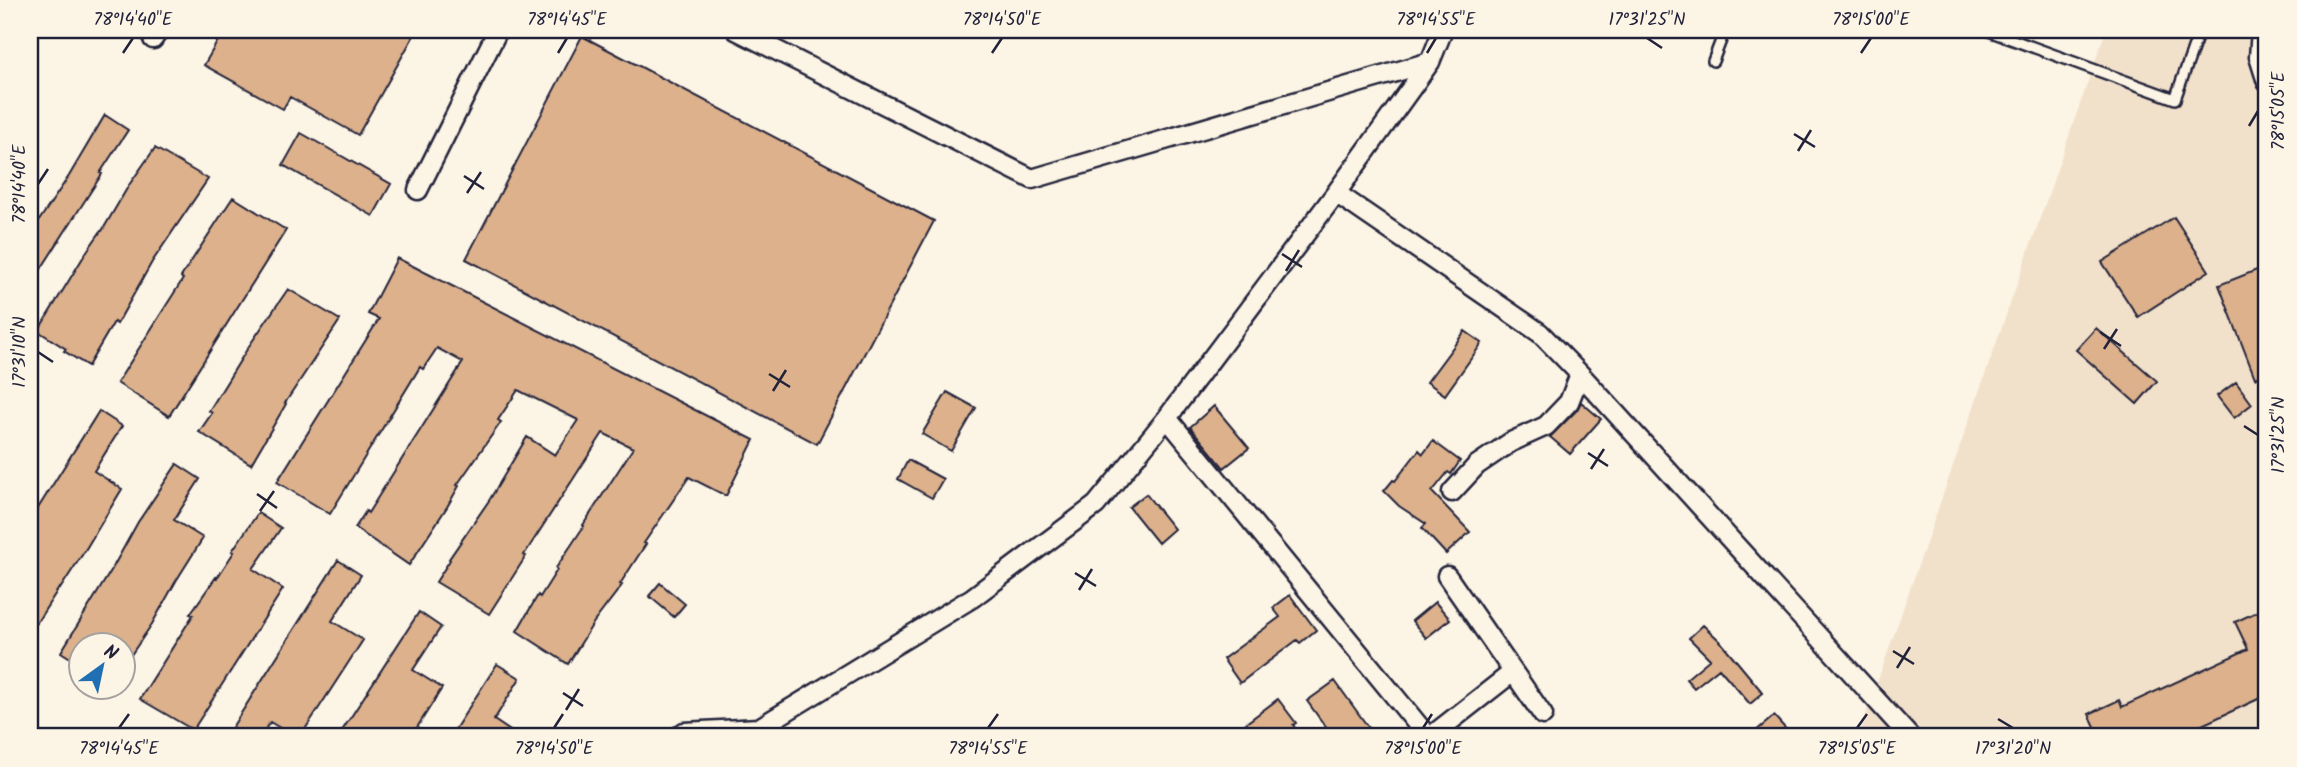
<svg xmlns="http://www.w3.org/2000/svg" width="2297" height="767" viewBox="0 0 2297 767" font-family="Kalam,sans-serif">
	<rect width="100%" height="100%" fill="#fcf5e5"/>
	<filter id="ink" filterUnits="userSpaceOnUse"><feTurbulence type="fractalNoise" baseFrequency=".0143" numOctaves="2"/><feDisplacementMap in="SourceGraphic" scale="14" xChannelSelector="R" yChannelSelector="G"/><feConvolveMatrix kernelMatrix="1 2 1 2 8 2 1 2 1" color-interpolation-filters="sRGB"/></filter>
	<g filter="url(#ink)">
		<!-- built -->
		<path fill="#f2e1ca" d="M2106,30h161v707h-409z"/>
		<!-- building -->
		<path fill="#dcb18c" stroke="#22223b" stroke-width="2" d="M224,30h193l-59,105 -68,-38 -7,12 -79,-44z
			M582,36l352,185 -117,223 -351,-185z
			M105,115l23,15 -28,43 2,1 -72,112v-52l39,-58z
			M301,133l90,51 -18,32 -90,-51z
			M155,148l53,31 -56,83 -35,62 -3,-2 -26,44 -24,-15 2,-2 -28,-18 49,-80 14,-20h1l27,-46z
			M233,197l53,33 -117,186 -52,-33 66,-104 -2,-2z
			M2174,217l35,54 -71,46 -36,-55z
			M397,258l357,182 -28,56 -37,-19 -45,66 2,1 -26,40 2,1 -28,37 -26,42 -51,-33 21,-36 2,2 17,-27 -1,-2 28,-42 -1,-1 50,-77 -30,-15 -79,122 2,1 -37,58 -53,-32 14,-22 -1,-1 41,-60 37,-62 28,18 23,-35 -60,-30 -20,30 3,2 -44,63 2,1 -12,21 -38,58 -54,-37 11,-17 2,2 95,-151 -26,-14 -14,21 -3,-2 -90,147 -53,-32 102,-163 -11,-5z
			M2267,266v107l-12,5 -36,-93z
			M288,289l52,31 -55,83 1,1 -35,60 -52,-32 13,-19 -3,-2 40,-65z
			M2096,328l61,53 -20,23 -61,-54z
			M1465,331l17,12 -37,52 -18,-13z
			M2236,382l16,22 -18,14 -17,-22z
			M947,392l29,16 -25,43 -29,-17z
			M1581,402l20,17 -31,35 -20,-17 27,-27z
			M1214,406l35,42 -25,20 -34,-41z
			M99,411l23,15 -28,45 28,18 -38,63 -24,37 -1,-1 -29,45v-112z
			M1433,441l27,20 -9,13 -3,-2 -16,20 38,40 -24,22 -24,-26 4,-4 -27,-18 -15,-15 9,-11 2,1 24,-31 4,4z
			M908,460l35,19 -11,19 -34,-19z
			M177,464l23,15 -26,41 29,18 -27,43 -24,43 -30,44v-23h-42v19l-19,-12 51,-83 26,-47z
			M1146,494l28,35 -16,14 -29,-36z
			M258,513l23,15 -28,41 30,20 -90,141 -53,-31 53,-84 -3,-1 26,-37 1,1 17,-26 -2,-1z
			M338,560l23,15 -29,46 31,19 -11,17 -52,80h-5l-25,-15 -10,15h-34z
			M660,583l25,21 -11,13 -25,-21z
			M1290,595l26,35 -16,13 -3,-3 -57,43 -17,-24 57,-42 -7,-9z
			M1435,602l15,17 -24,19 -14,-17z
			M2267,607v88l-91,42h-76l-11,-23 30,-14 3,7 126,-58 -13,-27z
			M419,612l22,15 -28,43 29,18 -31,49h-24l-12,-7 -4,7h-33z
			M1703,625l17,16 43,52 -13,11 -31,-36 -25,20 -8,-9 24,-20 -21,-21z
			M497,664l23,14 -26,42 25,17h-69z
			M1335,681l36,50 -8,6h-30l-26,-36z
			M1278,699l18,24 -3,2 9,12h-47l-10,-13z
			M1774,716l19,21h-44z"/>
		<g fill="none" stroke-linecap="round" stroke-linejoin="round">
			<!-- lane casing -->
			<g stroke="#22223b" stroke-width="14">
				<path id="lane" d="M1986,30l189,69 24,-67 -6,-2
					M1713,61l12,-31"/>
			</g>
			<!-- street casing -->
			<g stroke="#22223b" stroke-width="23">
				<path id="street" d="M736,30l296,149 398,-117
					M2261,30l-2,27 8,25
					M153,39l6,-9
					M418,190l80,-160
					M1336,193l204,140 40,41 330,363
					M1167,418l261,319
					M1452,492l25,-27 34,-23 35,-16 23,-24 11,-28
					M1447,576l96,139
					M678,737l6,-5 75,-4
					M753,737l6,-9 213,-130 124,-93 71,-87 169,-225 94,-131 13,-32
					M1430,737l83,-65"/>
			</g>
			<!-- lane -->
			<use href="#lane" stroke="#fcf5e5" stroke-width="9"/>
			<!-- street -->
			<use href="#street" stroke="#fcf5e5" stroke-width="18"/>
		</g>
	</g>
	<!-- ticks -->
	<path fill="none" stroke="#22223b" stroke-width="2.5" d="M1647,38l15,10M123,53l10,-15M558,53l9,-15M992,53l10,-15M1427,53l9,-15M1861,53l10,-15M2249,126l9,-15M1794,134l21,13M1798,151l13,-21M464,176l20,13M38,184l10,-15M467,193l14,-21M1282,254l20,13M1286,271l13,-21M2100,332l21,14M2104,349l13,-20M38,352l15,10M769,374l21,13M773,391l13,-21M2244,426l14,9M1588,453l20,13M1591,469l13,-20M257,494l20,14M260,511l14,-20M1075,573l21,13M1079,590l13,-21M1893,651l21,13M1897,668l13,-21M563,693l20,13M566,710l13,-21M1998,719l15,9M119,728l10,-14M554,728l9,-14M988,728l10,-14M1423,728l9,-14M1857,728l10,-14"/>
	<!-- margin -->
	<rect width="2297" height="767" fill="none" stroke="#fcf5e5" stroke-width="77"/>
	<!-- north arrow -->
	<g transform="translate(102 666) rotate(33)"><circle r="33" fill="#fcf5e5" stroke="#a5a1a1" stroke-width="2"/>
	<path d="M0-5L12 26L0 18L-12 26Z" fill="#1f6fb2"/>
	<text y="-10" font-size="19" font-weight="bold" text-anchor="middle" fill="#22223b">N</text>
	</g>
	<rect x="38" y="38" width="2220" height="690" fill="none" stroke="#22223b" stroke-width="2.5"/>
	<g font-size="18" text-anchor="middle" fill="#22223b">
		<text x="133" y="25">78°14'40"E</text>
		<text x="567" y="25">78°14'45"E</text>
		<text x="1002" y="25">78°14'50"E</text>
		<text x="1436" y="25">78°14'55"E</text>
		<text x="1647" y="25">17°31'25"N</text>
		<text x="1871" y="25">78°15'00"E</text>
		<text transform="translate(2278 111) rotate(-90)" y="6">78°15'05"E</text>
		<text transform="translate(19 184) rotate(-90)" y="6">78°14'40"E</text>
		<text transform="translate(19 352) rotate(-90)" y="6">17°31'10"N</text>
		<text transform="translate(2278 435) rotate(-90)" y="6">17°31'25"N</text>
		<text x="119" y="754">78°14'45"E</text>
		<text x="554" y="754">78°14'50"E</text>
		<text x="988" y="754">78°14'55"E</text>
		<text x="1423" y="754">78°15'00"E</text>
		<text x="1857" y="754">78°15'05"E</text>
		<text x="2013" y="754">17°31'20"N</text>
	</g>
</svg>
